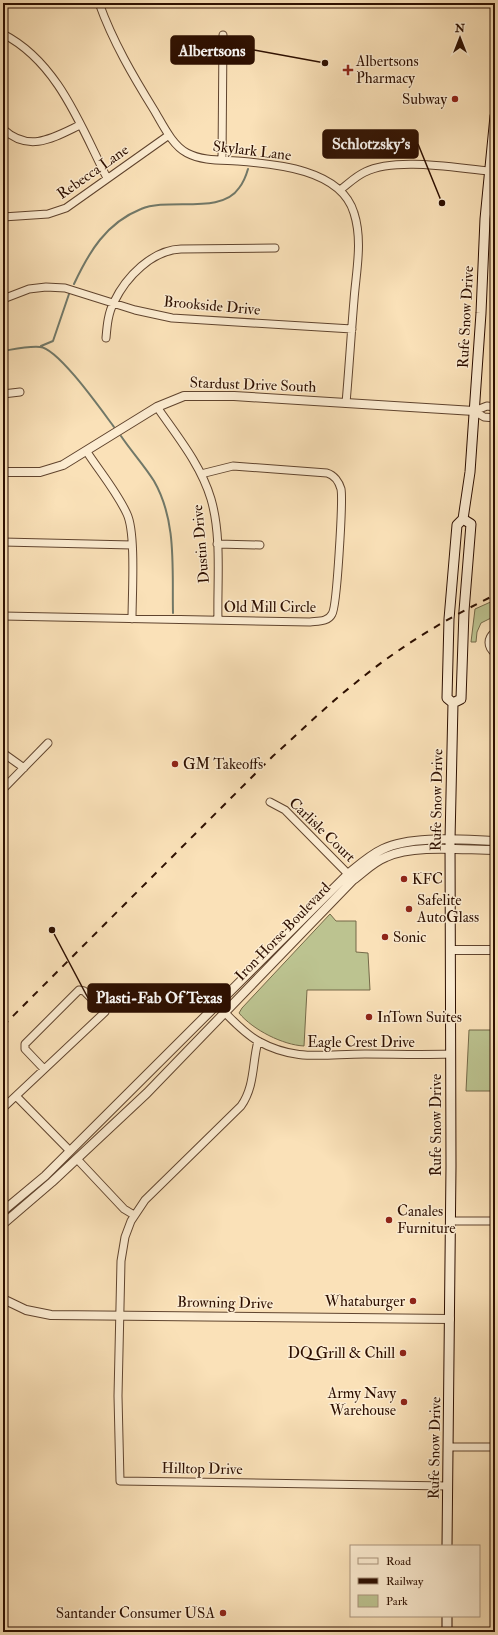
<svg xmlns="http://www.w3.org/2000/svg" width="498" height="1635" viewBox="0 0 498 1635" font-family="'IM FELL Double Pica',serif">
	<rect width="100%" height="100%" fill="#fae1b8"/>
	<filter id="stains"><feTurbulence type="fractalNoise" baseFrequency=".005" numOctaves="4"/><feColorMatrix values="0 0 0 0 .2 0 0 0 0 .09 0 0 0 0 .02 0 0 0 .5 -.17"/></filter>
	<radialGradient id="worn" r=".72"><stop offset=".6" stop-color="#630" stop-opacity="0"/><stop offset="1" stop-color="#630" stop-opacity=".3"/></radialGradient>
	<!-- green -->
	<path fill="#bcc390" stroke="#746948" d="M495,600v16l-14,7 -4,9 -1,10h-5l4,-33z
		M330,914l6,7h20v31l12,1 2,37h-63l-3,56c-21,-1 -51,-16 -65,-33l3,-5z
		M469,1030h26v61h-29z"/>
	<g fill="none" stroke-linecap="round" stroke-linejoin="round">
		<!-- stream -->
		<path stroke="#717868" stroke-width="2" d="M74,284c15,-32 32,-61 67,-75 28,-12 80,6 98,-21 4,-5 7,-12 9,-19
			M41,346l12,-5 16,-47
			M3,351c12,-2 25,-5 37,-4 18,1 62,64 74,80
			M121,436c10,15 23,29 33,45 23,40 18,87 19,132"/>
		<!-- minor casing -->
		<g stroke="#60442e" stroke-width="9">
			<path id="minor" d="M99,3c14,39 34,73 55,107 9,15 18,35 33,43 15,8 34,7 50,8 38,3 104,8 117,52 9,28 2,59 0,87 -3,35 -5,69 -8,103
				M3,34c55,28 78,93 104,144
				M3,129c26,24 50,9 77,-4
				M222,160l1,-125
				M340,190c8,-6 16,-14 25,-18 31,-15 90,-4 125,-1
				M3,217l45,-3 18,-6 103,-73
				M3,299l26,-10 17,-2 19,1 70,22 37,8 180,11
				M106,338c1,-12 2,-25 8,-36 12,-25 38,-52 67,-53l94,-1
				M3,394l17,-2
				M157,407c20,29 44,58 54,92 11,38 6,82 7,121
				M474,411l10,6 11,1
				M474,411l13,-5 8,1
				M87,452c13,20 30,40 40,62 9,19 5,81 5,105
				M3,542l129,3
				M217,544l43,1
				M3,616l307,6c8,-1 18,0 22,-8 5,-7 11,-114 9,-125 -2,-7 -7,-14 -14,-16l-94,-7 -32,8
				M495,632c-8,6 -8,15 0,21
				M3,753l21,15
				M3,789l45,-46
				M270,802l15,8 67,68
				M217,1005c13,12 25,27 41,36 38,21 66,13 107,13 28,0 57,1 85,0
				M258,1041c-6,23 -3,45 -17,65l-96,94 -14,21 -6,16 -4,24 -3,135 2,85 328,5
				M16,1096l54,55
				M3,1108l102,-96 -21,-21 -5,-1 -54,54v5l19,20
				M77,1159l47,50 10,6
				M450,1221h45
				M449,1447h46"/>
		</g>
		<!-- tertiary casing -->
		<g stroke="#60442e" stroke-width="10">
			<path id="tertiary" d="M3,472h37l23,-7 94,-58 27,-11h50l240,15
				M450,950h45
				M3,1211l42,-35 303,-302c11,-9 22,-19 35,-25 29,-14 80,-9 112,-8
				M3,1224l49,-42 95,-89 206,-213c11,-8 20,-18 33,-23 28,-13 78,-7 109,-7
				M3,1299l23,11 25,5 399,4"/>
		</g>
		<!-- secondary casing -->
		<g stroke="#2d0f00" stroke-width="11">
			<path id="secondary" d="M453,703l-6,-5 2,-79 8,-94 6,-6 7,-47 11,-159 4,-94 10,-103
				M453,703l8,-4 3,-88 7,-87 -8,-5
				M447,1546l4,-380 -1,-326 3,-137
				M447,1632v-16"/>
		</g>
		<!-- minor -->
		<use href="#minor" stroke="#fcecd1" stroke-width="7"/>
		<!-- tertiary -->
		<use href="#tertiary" stroke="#fcecd1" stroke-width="8"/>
		<!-- secondary -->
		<use href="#secondary" stroke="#fcecd1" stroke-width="9"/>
		<!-- rail -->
		<path stroke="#2d0f00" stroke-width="2" stroke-dasharray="7 7" stroke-linecap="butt" d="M3,1026l270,-270c27,-24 52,-49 80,-71 43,-36 92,-66 142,-90"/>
	</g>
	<!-- markers -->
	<g fill="#8f2418" stroke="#fcecd1" stroke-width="1.5">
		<path d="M346 64h4v4h4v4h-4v4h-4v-4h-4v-4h4z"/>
		<circle cx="455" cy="99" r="4"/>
		<circle cx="175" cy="764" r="4"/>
		<circle cx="404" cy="879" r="4"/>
		<circle cx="409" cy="909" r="4"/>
		<circle cx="385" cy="937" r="4"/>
		<circle cx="369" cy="1017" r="4"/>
		<circle cx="389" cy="1220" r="4"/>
		<circle cx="413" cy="1301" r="4"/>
		<circle cx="403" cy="1353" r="4"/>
		<circle cx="404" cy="1402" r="4"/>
		<circle cx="223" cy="1613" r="4"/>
	</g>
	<g text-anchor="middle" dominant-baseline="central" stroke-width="3" stroke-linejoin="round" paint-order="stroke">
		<!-- poi labels -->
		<g font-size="15" fill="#2d0f00" stroke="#fcecd1" text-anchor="start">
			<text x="356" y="61">Albertsons<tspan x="356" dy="17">Pharmacy</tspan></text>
			<text x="447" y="99" text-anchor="end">Subway</text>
			<text x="183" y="764">GM Takeoffs</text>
			<text x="412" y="879">KFC</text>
			<text x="417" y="900">Safelite<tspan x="417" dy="17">AutoGlass</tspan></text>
			<text x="393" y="937">Sonic</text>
			<text x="377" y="1017">InTown Suites</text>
			<text x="397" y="1211">Canales<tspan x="397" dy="17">Furniture</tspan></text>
			<text x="405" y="1301" text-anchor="end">Whataburger</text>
			<text x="395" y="1353" text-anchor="end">DQ Grill &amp; Chill</text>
			<text x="396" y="1393" text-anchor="end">Army Navy<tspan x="396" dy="17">Warehouse</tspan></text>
			<text x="215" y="1613" text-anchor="end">Santander Consumer USA</text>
		</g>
		<!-- street labels -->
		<g font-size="15" fill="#2d0f00" stroke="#fcecd1">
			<text transform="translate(252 151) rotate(7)">Skylark Lane</text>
			<text transform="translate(93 172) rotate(-35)">Rebecca Lane</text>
			<text transform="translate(212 306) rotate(5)">Brookside Drive</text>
			<text transform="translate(466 317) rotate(-87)">Rufe Snow Drive</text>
			<text transform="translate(253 385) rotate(2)">Stardust Drive South</text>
			<text transform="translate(201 544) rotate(-95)">Dustin Drive</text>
			<text x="270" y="607">Old Mill Circle</text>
			<text transform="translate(437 800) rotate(-89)">Rufe Snow Drive</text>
			<text transform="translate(322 830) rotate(44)">Carlisle Court</text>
			<text transform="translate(283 932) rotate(-46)">Iron Horse Boulevard</text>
			<text x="361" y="1042">Eagle Crest Drive</text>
			<text transform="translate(436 1125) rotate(-90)">Rufe Snow Drive</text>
			<text transform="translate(225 1303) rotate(1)">Browning Drive</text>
			<text transform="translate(435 1448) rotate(-89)">Rufe Snow Drive</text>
			<text transform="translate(202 1469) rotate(1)">Hilltop Drive</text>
		</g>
	</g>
	<!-- callouts -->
	<path fill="none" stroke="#2d0f00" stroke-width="1.5" d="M325 63L254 50M442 203L418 144M52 930L88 998"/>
	<g fill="#2d0f00" stroke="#fcecd1" stroke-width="1.5">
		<circle cx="325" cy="63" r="4"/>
		<circle cx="442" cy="203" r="4"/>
		<circle cx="52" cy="930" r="4"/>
	</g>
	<g fill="#2d0f00" stroke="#2d0f00" stroke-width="1.5">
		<rect x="171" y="36" width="83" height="28" rx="4"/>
		<rect x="323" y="130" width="95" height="28" rx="4"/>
		<rect x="88" y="984" width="142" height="28" rx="4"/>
	</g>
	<g font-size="16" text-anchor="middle" font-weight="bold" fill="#fff">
		<text x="212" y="56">Albertsons</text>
		<text x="371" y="149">Schlotzsky's</text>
		<text x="159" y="1003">Plasti-Fab Of Texas</text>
	</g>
	<!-- margin -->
	<rect width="498" height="1635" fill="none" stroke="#fae1b8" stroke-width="16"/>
	<rect x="4" y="4" width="490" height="1627" fill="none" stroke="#2d0f00" stroke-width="2"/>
	<rect x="8" y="8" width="482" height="1619" fill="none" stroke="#2d0f00"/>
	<!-- legend -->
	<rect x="350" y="1545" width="130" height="72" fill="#fcecd1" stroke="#a9947d"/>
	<rect x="358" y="1558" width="20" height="6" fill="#fcecd1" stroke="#a9947d"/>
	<text x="386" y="1565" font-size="12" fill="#2d0f00">Road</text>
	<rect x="358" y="1578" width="20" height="6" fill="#2d0f00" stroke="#a9947d"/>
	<text x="386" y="1585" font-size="12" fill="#2d0f00">Railway</text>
	<rect x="358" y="1595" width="20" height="12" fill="#bcc390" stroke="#a9947d"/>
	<text x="386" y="1605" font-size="12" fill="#2d0f00">Park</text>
	<!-- north arrow -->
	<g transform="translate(460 38)" stroke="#fcecd1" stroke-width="3" paint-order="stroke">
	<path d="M0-3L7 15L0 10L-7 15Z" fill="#2d0f00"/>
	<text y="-6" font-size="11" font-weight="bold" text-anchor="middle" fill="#2d0f00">N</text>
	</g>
	<rect width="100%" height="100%" filter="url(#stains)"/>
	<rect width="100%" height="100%" fill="url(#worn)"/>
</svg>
